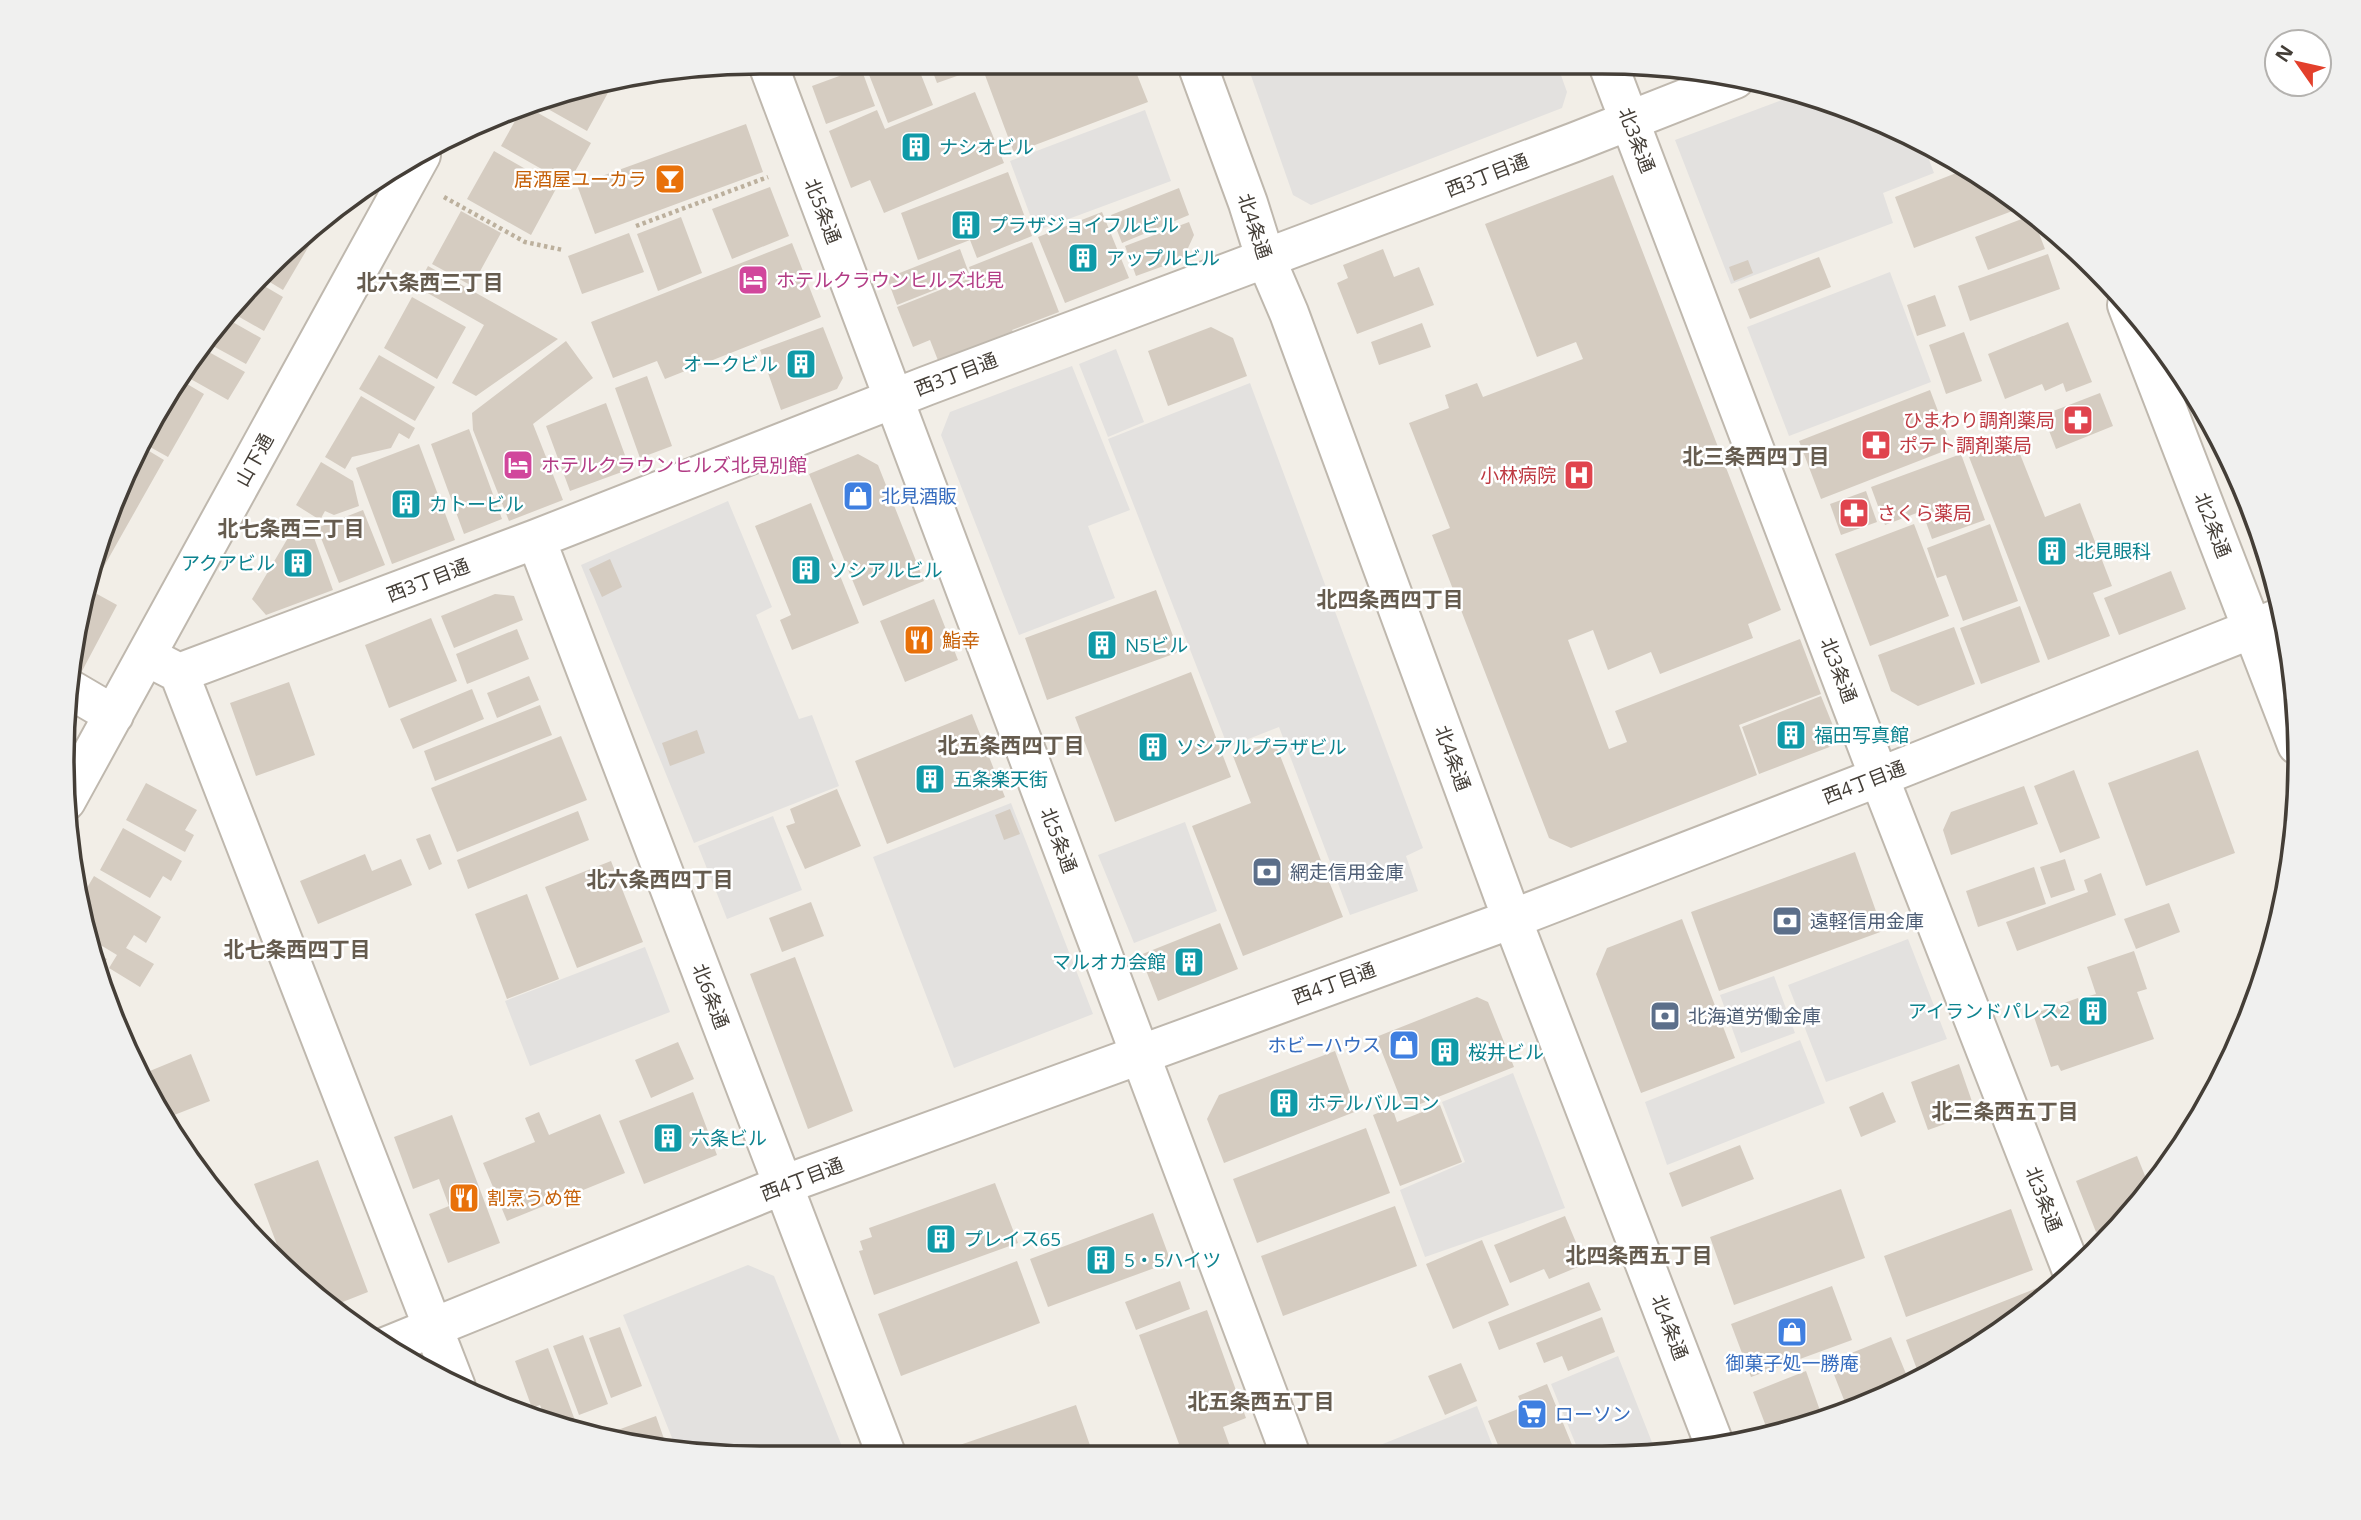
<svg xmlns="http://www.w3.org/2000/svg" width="2361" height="1520" viewBox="0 0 2361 1520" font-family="'Open Sans','Noto Sans JP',sans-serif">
	<rect width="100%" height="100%" fill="#f2eee7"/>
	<!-- parking -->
	<path fill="#e3e1df" d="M1248,67h310l9,25 -5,16 -251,97 -18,-10z
		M1795,95l74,20 53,26 12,32 -51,20 10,30 -162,61 -56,-144z
		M1145,110l26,71 -135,50 -26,-70z
		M1890,272l41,110 -142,54 -42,-109z
		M1116,349l28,73 -36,15 -29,-73z
		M1072,366l58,144 -42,16 27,72 -96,37 -78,-200 9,-23z
		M1250,383l173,465 -17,8 12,35 -68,24 -71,-188 -51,20 -120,-308z
		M728,501l44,106 -16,8 43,104 13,-4 27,71 -145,57 -113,-278z
		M1011,803l82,211 -139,54 -81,-211z
		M773,816l29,74 -75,29 -29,-73z
		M1185,822l32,89 -83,32 -36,-88z
		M1908,939l39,100 -121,43 -38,-97z
		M645,947l25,65 -140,54 -25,-65z
		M1774,976l21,57 -54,20 -21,-58z
		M1800,1040l25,63 -158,62 -22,-63z
		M1513,1073l52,135 -140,49 -25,-67 65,-28 -23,-60z
		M748,1265l26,11 71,178 -167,-1 -55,-138z
		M1618,1356l39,99 -76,2 -30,-73z
		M1477,1406l20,51 -144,-1z"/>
	<!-- building -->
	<path fill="#d5ccc1" d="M866,67h52l15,38 -45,18z
		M931,67h42l1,3 -37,13z
		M982,67h152l14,35 -134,51z
		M861,68l14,38 -49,18 -14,-38z
		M615,80l-28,51 -55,-31 4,-2z
		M975,92l29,71 -120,50 -14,-33 -19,8 -22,-57 48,-21 8,19z
		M524,105l67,38 -23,41 -67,-38z
		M746,124l17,48 -168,62 -18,-49z
		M494,151l63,36 -26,48 -64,-36z
		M1969,168l54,39 -109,41 -19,-51z
		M1008,172l24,64 -55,22 -7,-18 -52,20 -17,-47z
		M1613,175l168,435 -33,14 5,14 -93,36 -9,-22 -43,18 -15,-40 -25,10 41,109 18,-7 -12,-31 185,-72 21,55 -82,31 18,50 -186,73 -22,-10 -117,-303 18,-7 -41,-105 40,-15 -4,-13 32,-12 6,14 100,-38 -7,-17 -39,15 -52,-133z
		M770,187l19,49 -57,23 -20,-50z
		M1179,188l10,27 -67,28 -11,-28z
		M461,211l40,22 -29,53 -40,-22z
		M1102,212l27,66 -64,25 -27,-66z
		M2032,215l13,34 -57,21 -13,-33z
		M326,217l-43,73 -25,-15 8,-9z
		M681,217l21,56 -44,18 -21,-57z
		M1189,222l5,13 -11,24 -47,17 -11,-30z
		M629,233l15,39 -62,22 -14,-38z
		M1032,242l27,70 -47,18 2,3 -75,30 -9,-23 -17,7 -16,-40 76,-30 -4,-10z
		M792,243l29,74 -156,62 -8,-18 -44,17 -22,-56z
		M960,249l10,27 -73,29 -10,-27z
		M1383,249l11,28 25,-10 15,38 -77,29 -20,-51 11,-5 -5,-13z
		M2048,254l12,35 -90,32 -12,-35z
		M1819,257l12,30 -81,32 -12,-30z
		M1748,260l5,13 -19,8 -5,-14z
		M428,266l130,73 -82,57 -24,-13 32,-58 -67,-38z
		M254,280l29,17 -19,34 -37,-21z
		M1935,295l11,31 -29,10 -10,-31z
		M412,297l54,30 -29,52 -53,-31z
		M222,316l39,22 -15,26 -44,-24z
		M2068,322l24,60 -26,10 -3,-9 -18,8 -3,-7 -37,15 -17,-45z
		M1422,323l9,24 -52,18 -8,-23z
		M823,327l20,51 -6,11 -56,21 -21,-60z
		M1211,327l22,11 14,38 -79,30 -20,-55z
		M1964,332l18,49 -36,13 -17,-49z
		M566,341l27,37 -60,46 30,76 -54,21 -36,-91 -1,-17z
		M198,346l47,26 -17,28 -48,-27z
		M379,355l56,32 -20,34 -56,-32z
		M647,376l25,70 -32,12 -25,-70z
		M177,378l27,16 -36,63 -27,-15 14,-31z
		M1930,390l22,58 -131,51 -22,-58z
		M2100,393l13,33 -57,23 -13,-34z
		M361,396l54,32 -6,11 -10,-6 -8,15 -39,9 -7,12 -20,-12z
		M606,403l24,66 -60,22 -24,-65z
		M469,429l33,90 -38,15 -33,-90z
		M2014,439l31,78 35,-14 32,83 -19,7 17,43 -62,24 -79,-203z
		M419,444l36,96 -63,24 -36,-96z
		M139,445l25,15 -66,117 -7,-4 7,-38z
		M858,454l20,11 46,116 -61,25 -54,-132z
		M1961,454l24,66 -53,19 -10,-28 -37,14 -14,-38z
		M321,462l32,19 6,25 -25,9 -9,-4 -5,9 -24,-15z
		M1866,491l11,31 -36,13 -11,-31z
		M811,503l48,120 -67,27 -12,-30 11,-5 -36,-89z
		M363,510l22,55 -46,18 -22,-55z
		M1914,524l35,92 -79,30 -35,-92z
		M1990,524l28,77 -55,20 -17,-46 -9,3 -10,-30z
		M292,531l9,6 11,-5 21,58 -67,25 -14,-16z
		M610,559l12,28 -20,10 -13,-28z
		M2171,571l15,38 -67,26 -15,-37z
		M88,589l29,16 -36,68 -9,-5z
		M1156,590l23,62 -132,48 -22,-62z
		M495,594l19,2 9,24 -69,28 -13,-32z
		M934,599l24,61 -53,22 -25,-61z
		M2020,606l20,56 -59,22 -21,-56z
		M431,618l26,63 -68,27 -24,-63z
		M1954,627l21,57 -57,22 -27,-15 -13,-36z
		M517,629l12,30 -62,25 -11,-30z
		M1191,672l40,105 -116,45 -40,-105z
		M529,676l10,24 -42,18 -10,-25z
		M289,682l26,73 -59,21 -26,-73z
		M472,689l12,30 -71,30 -13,-30z
		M1821,696l19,47 -81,31 -17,-47z
		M540,705l12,30 -117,46 -11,-30z
		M972,714l33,83 -118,47 -32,-83z
		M697,730l8,23 -35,13 -8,-23z
		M561,736l26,64 -130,52 -26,-64z
		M1274,740l69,177 -100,39 -51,-130 59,-23 -18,-47z
		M2198,750l37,103 -89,33 -38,-103z
		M2074,770l26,68 -40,15 -26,-67z
		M146,783l51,27 -12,20 9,5 -9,17 -59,-32z
		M2024,786l14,38 -87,31 -8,-25 8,-18z
		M837,789l24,57 -56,23 -19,-43 9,-3 -5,-14z
		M1010,809l10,25 -16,6 -9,-25z
		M578,811l11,29 -121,49 -11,-29z
		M123,828l59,33 -11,20 -8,-5 -13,22 -50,-28z
		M430,834l12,30 -13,6 -13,-31z
		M1855,852l28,79 -164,60 -28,-79z
		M365,854l7,17 29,-12 11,26 -94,39 -18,-43z
		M2065,859l10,31 -24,8 -11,-31z
		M611,861l32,81 -66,26 -32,-81z
		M2034,867l12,37 -68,23 -12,-36z
		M2101,873l15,42 -99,36 -11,-29 82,-30 -4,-12z
		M94,876l67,41 -15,26 -12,-8 -8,13 28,16 -14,23 -31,-19 8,-13 -33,-20 -6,-32z
		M527,894l32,85 -52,20 -32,-85z
		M811,902l13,34 -42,16 -13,-34z
		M2169,903l11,29 -44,17 -12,-30z
		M1682,919l53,139 -94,35 -45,-119 11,-26z
		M1220,923l18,46 -80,32 -18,-46z
		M87,948l20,11 -10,18z
		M2134,951l13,38 -10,3 17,47 -93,32 -3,-6 -7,2 -18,-53 45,-16 2,9 12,-3 -3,-8 7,-2 -9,-27z
		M795,957l58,154 -45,18 -58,-155z
		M1477,997l11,5 26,65 -109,43 -29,-73z
		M678,1042l16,37 -43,19 -16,-38z
		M1335,1051l22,60 -133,52 -17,-44 12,-24z
		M191,1054l19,47 -46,18 -8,-14h2l-13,-32z
		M1959,1064l17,49 -48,17 -17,-48z
		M2226,1065l-5,11 -8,17 -5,-13 11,-4 -3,-7z
		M693,1092l24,63 -73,29 -25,-63z
		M1883,1092l13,30 -35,15 -12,-30z
		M1440,1105l22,57 -62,24 -27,-71 19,-8 5,15z
		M539,1112l10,23 51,-21 25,59 -118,48 -24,-58 52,-21 -10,-24z
		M452,1115l48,128 -52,20 -19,-49 20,-8 -10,-27 -26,10 -19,-52z
		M1366,1128l24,65 -133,50 -24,-64z
		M1740,1145l14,34 -72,28 -13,-34z
		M2137,1156l13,32 -24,33 -30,11 -20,-51z
		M318,1160l50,132 -38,15 -30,-21 -13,-15 -33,-87z
		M995,1183l23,60 -144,52 -15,-44 4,-1 -3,-9 12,-4 -3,-9z
		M1841,1189l24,69 -131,47 -24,-68z
		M1395,1206l22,60 -134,50 -22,-60z
		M2011,1209l22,61 -127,47 -22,-61z
		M1153,1213l18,49 -123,45 -18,-48z
		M1565,1216l20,48 -36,15 -5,-10 -34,14 -16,-38z
		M1482,1240l27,65 -56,24 -27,-65z
		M1017,1261l23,62 -139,53 -23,-62z
		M1180,1281l10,28 -54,21 -11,-28z
		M1589,1282l12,28 -102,40 -11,-28z
		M1832,1286l20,54 -101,37 -20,-53z
		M2037,1288l4,12 -14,14 -106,66 -15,-40z
		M1207,1310l39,108 -23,9 10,28h-84l30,-11 -40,-109z
		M1602,1317l13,35 -47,19 -6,-15 -18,7 -8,-20z
		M620,1327l22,59 -31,12 -22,-60z
		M583,1335l25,69 -29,11 -26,-69z
		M1891,1337l20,49 -63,24 -19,-48z
		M548,1348l28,75 -8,3 -22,-6 -6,-15 -8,3 -17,-47z
		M1461,1363l16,38 -32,14 -17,-39z
		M1806,1371l17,48 -53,18 -17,-45z
		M1547,1384l30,73h-74l-15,-36 35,-14 -5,-11z
		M1076,1405l17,49h-139l-3,-6z
		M656,1416l13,37 -65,-18z"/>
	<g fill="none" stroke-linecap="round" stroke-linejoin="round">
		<!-- minor casing -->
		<g stroke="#bfb8ae" stroke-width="42">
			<path id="minor" d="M769,67l522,1389
				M1198,67l50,136 17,54 24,56 223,606 203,527
				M1609,67l270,710 193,494
				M2127,305l170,440
				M536,539l350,915
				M146,656l33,17 277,714
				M179,673l357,-134 390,-153 649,-244 160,-63
				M68,688l46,27
				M66,801l355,-646
				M385,1347l398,-162 729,-266 367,-142 403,-160"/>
		</g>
		<!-- path -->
		<path stroke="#bcb09d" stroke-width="4.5" stroke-dasharray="3.5 3.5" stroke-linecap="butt" d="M444,197l81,45 38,8
			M636,226l132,-49"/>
		<!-- minor -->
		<use href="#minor" stroke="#fff" stroke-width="38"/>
	</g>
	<!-- icons -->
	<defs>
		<g id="building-square" transform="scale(1.575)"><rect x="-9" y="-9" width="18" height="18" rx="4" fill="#0f9aa8" stroke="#fff"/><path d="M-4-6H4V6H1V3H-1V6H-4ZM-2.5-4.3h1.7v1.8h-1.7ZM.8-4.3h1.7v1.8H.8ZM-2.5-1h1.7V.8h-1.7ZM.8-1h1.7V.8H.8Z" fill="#fff"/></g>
		<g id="bar-square" transform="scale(1.575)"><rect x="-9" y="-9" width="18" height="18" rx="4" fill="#e8710a" stroke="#fff"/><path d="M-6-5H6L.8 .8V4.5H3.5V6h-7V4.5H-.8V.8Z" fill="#fff"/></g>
		<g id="hotel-square" transform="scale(1.575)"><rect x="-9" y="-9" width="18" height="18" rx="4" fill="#d1479c" stroke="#fff"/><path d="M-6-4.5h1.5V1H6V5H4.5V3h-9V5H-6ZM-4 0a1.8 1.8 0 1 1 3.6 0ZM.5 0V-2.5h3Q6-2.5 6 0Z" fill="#fff"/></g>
		<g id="pharmacy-square" transform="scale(1.575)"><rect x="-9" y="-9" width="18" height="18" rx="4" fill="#e0444e" stroke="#fff"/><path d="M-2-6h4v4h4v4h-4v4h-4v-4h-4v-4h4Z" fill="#fff"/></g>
		<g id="hospital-square" transform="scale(1.575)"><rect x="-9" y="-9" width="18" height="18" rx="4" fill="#e0444e" stroke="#fff"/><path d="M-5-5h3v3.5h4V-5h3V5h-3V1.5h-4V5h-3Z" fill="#fff"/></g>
		<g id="shop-square" transform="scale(1.575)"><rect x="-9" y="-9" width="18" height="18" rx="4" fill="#3f7fe0" stroke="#fff"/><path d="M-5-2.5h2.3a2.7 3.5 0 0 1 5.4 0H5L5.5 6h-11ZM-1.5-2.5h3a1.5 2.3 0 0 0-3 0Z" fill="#fff"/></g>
		<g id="restaurant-square" transform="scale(1.575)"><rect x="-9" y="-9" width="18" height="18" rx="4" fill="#e8710a" stroke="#fff"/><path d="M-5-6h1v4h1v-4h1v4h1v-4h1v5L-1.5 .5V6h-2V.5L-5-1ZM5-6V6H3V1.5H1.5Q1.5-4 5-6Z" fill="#fff"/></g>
		<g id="bank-square" transform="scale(1.575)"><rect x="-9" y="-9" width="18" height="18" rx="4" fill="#5c6f8a" stroke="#fff"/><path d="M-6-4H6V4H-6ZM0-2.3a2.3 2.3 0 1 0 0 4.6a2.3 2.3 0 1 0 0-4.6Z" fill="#fff"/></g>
		<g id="supermarket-square" transform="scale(1.575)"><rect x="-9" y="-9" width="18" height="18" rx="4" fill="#3f7fe0" stroke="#fff"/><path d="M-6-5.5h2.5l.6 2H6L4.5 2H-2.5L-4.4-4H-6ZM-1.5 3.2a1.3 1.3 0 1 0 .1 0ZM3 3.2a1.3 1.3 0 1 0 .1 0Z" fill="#fff"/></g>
	</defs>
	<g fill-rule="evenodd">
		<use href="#building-square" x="916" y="147"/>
		<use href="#bar-square" x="670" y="179"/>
		<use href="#building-square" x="966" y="225"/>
		<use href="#building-square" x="1083" y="258"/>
		<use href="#hotel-square" x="753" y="280"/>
		<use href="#building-square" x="801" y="364"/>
		<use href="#pharmacy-square" x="2078" y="420"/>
		<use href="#pharmacy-square" x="1876" y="445"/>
		<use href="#hotel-square" x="518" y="465"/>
		<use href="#hospital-square" x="1579" y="475"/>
		<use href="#shop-square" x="858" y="496"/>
		<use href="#building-square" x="406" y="504"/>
		<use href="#pharmacy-square" x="1854" y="513"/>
		<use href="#building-square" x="2052" y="551"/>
		<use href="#building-square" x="298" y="563"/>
		<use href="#building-square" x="806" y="570"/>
		<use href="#restaurant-square" x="919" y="640"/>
		<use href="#building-square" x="1102" y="645"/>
		<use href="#building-square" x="1791" y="735"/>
		<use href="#building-square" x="1153" y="747"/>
		<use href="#building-square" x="930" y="779"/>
		<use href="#bank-square" x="1267" y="872"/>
		<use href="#bank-square" x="1787" y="921"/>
		<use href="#building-square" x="1189" y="962"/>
		<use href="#building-square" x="2093" y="1011"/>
		<use href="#bank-square" x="1665" y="1016"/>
		<use href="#shop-square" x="1404" y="1045"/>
		<use href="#building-square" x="1445" y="1052"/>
		<use href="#building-square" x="1284" y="1103"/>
		<use href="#building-square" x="668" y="1138"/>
		<use href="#restaurant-square" x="464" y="1198"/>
		<use href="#building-square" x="941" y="1239"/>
		<use href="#building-square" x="1101" y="1260"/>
		<use href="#shop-square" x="1792" y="1332"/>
		<use href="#supermarket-square" x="1532" y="1414"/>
	</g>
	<g text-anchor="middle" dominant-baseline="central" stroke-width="5" stroke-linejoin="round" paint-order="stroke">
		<!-- street labels -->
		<g font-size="19" fill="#443e37" stroke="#fff">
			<text transform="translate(1637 140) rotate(69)">北3条通</text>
			<text transform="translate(1487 175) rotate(-21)">西3丁目通</text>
			<text transform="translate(823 211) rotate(69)">北5条通</text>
			<text transform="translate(1255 226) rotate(72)">北4条通</text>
			<text transform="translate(956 374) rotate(-21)">西3丁目通</text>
			<text transform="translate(254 460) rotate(-61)">山下通</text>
			<text transform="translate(2213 525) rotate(69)">北2条通</text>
			<text transform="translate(428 580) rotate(-21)">西3丁目通</text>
			<text transform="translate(1839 670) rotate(69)">北3条通</text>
			<text transform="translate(1453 758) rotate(70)">北4条通</text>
			<text transform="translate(1864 782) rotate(-21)">西4丁目通</text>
			<text transform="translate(1059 840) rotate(69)">北5条通</text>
			<text transform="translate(1334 983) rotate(-20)">西4丁目通</text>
			<text transform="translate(711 996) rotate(69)">北6条通</text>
			<text transform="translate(802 1179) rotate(-21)">西4丁目通</text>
			<text transform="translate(2044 1199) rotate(69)">北3条通</text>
			<text transform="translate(1670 1327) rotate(69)">北4条通</text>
		</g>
		<!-- culture labels -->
		<g font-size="19" fill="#0d838f" stroke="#fff" text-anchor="start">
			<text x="939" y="147">ナシオビル</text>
			<text x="989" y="225">プラザジョイフルビル</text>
			<text x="1106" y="258">アップルビル</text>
			<text x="778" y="364" text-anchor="end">オークビル</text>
			<text x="429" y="504">カトービル</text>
			<text x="2075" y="551">北見眼科</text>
			<text x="275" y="563" text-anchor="end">アクアビル</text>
			<text x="829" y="570">ソシアルビル</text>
			<text x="1125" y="645">N5ビル</text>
			<text x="1814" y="735">福田写真館</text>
			<text x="1176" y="747">ソシアルプラザビル</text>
			<text x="953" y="779">五条楽天街</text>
			<text x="1166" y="962" text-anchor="end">マルオカ会館</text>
			<text x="2070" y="1011" text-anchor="end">アイランドパレス2</text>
			<text x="1468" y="1052">桜井ビル</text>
			<text x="1307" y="1103">ホテルバルコン</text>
			<text x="691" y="1138">六条ビル</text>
			<text x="964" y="1239">プレイス65</text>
			<text x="1124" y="1260">5・5ハイツ</text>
		</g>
		<!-- food labels -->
		<g font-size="19" fill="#c56008" stroke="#fff" text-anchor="start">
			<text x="647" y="179" text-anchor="end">居酒屋ユーカラ</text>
			<text x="942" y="640">鮨幸</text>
			<text x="487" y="1198">割烹うめ笹</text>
		</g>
		<!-- hotel labels -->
		<g font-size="19" fill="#b23c85" stroke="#fff" text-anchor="start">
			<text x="776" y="280">ホテルクラウンヒルズ北見</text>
			<text x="541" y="465">ホテルクラウンヒルズ北見別館</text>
		</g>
		<!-- health labels -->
		<g font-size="19" fill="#be3a42" stroke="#fff" text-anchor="end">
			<text x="2055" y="420">ひまわり調剤薬局</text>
			<text x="1899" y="445" text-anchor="start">ポテト調剤薬局</text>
			<text x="1556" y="475">小林病院</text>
			<text x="1877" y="513" text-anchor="start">さくら薬局</text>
		</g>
		<!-- shop labels -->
		<g font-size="19" fill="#366cbe" stroke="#fff" text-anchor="start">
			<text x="881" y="496">北見酒販</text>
			<text x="1381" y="1045" text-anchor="end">ホビーハウス</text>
			<text x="1792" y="1363" text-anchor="middle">御菓子処一勝庵</text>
			<text x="1555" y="1414">ローソン</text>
		</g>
		<!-- service labels -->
		<g font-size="19" fill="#4e5e75" stroke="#fff" text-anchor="start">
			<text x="1290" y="872">網走信用金庫</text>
			<text x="1810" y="921">遠軽信用金庫</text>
			<text x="1688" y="1016">北海道労働金庫</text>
		</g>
		<!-- neighbourhood labels -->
		<g font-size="21" font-weight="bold" fill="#665c4f" stroke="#fff">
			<text x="430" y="282">北六条西三丁目</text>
			<text x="1756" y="456">北三条西四丁目</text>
			<text x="291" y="528">北七条西三丁目</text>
			<text x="1390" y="599">北四条西四丁目</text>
			<text x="1011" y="745">北五条西四丁目</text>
			<text x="660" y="879">北六条西四丁目</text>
			<text x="297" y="949">北七条西四丁目</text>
			<text x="2005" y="1111">北三条西五丁目</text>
			<text x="1639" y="1255">北四条西五丁目</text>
			<text x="1261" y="1401">北五条西五丁目</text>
		</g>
	</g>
	<!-- crop -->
	<path d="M0 0H2361V1520H0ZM760 74H1602A686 686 0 0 1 2288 760V760A686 686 0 0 1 1602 1446H760A686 686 0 0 1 74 760V760A686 686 0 0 1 760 74Z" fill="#f0f0ef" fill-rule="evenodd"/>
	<path fill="none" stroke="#443e37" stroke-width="3.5" d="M760 74H1602A686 686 0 0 1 2288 760V760A686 686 0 0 1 1602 1446H760A686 686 0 0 1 74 760V760A686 686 0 0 1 760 74Z"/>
	<!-- north arrow -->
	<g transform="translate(2298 63) rotate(304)"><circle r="33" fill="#ffffff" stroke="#b4b2af" stroke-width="2"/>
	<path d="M0-5L12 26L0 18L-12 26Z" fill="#e3402c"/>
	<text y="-10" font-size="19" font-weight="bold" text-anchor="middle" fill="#443e37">N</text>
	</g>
</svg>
